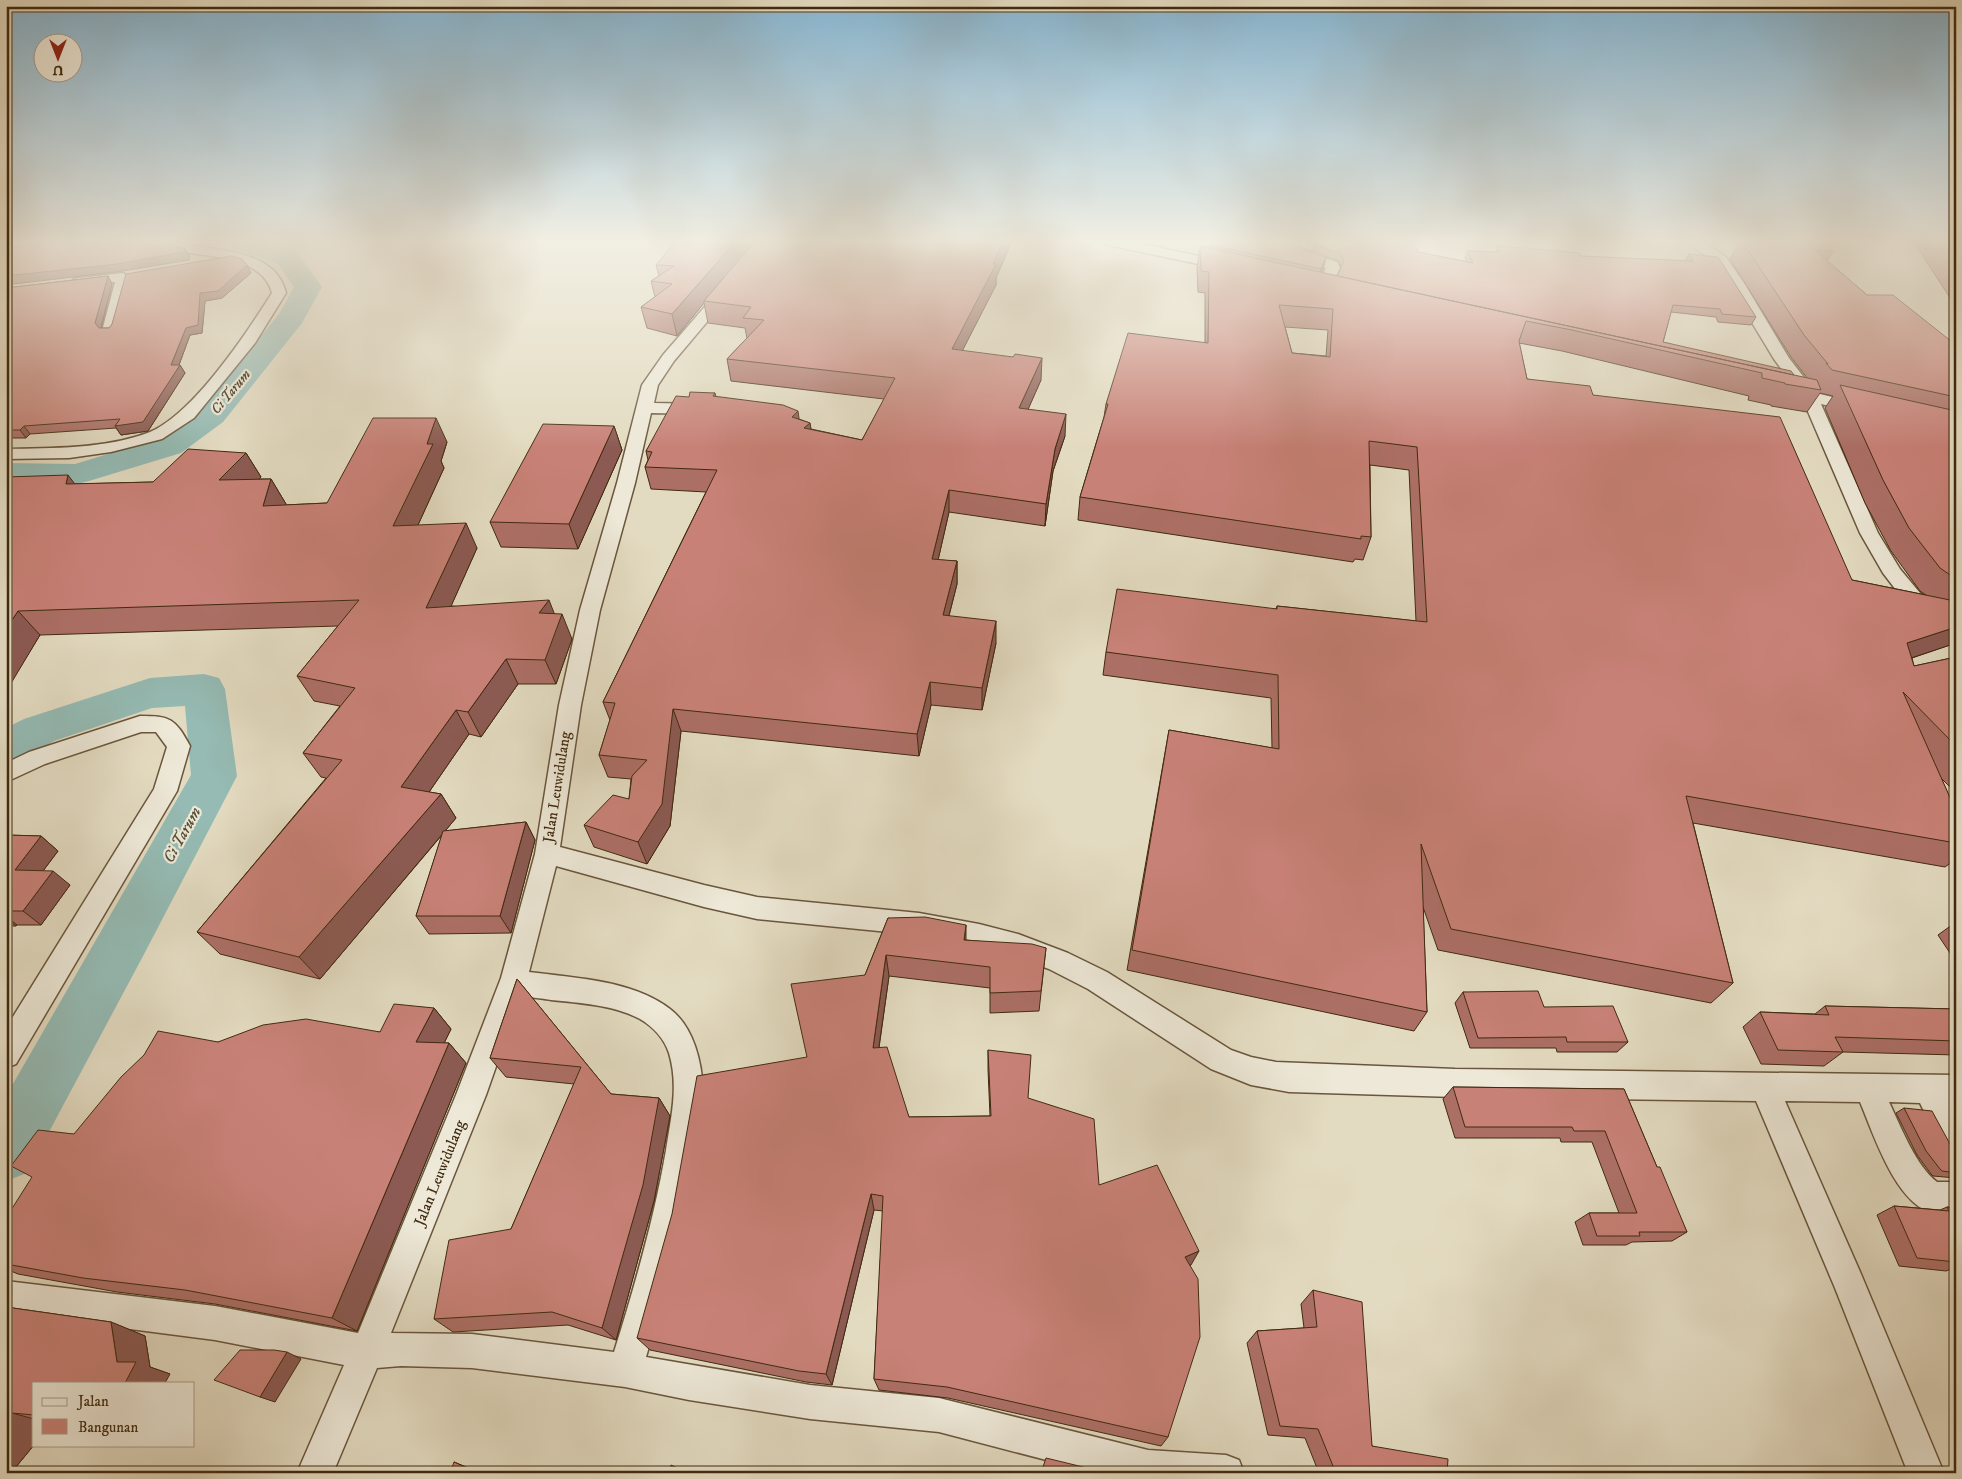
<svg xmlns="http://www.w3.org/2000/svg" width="1962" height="1479" viewBox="0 0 1962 1479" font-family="'IM FELL DW Pica',serif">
	<rect width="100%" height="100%" fill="#e3dbc1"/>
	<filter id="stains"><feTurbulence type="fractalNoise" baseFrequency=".004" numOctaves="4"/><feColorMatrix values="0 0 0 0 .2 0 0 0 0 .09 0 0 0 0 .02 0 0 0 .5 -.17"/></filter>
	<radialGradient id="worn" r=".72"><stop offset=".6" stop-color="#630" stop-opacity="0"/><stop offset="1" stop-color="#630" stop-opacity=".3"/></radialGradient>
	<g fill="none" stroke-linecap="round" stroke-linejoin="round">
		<!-- river -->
		<path fill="#95bbb4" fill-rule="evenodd" d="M225,241h39l33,11 25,35 -20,36 -79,99 -42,31 -92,28 -12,3 -71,-1v-20l69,1 82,-25 44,-31 78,-94 15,-27 -16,-23 -49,-17z
			M204,674l15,4 6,11 12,87 -95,182 -115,215 -21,8v-85l185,-321 -6,-69 -33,2 -98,33 -32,20 -16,5v-38l18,-9 126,-41z"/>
		<!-- minor casing -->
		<g stroke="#6a563c" stroke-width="3">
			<path id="minor" d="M148,241c19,0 36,3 55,6 32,5 74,9 83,46l-31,50 -61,75 -32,21 -51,13 -42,6 -63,1v-10c46,-1 101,0 144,-17 44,-19 96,-98 122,-139 -9,-37 -64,-36 -95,-42 -9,-1 -18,-5 -27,-7z
				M1101,241h27l99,21 7,4 -7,4 -119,-25z
				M1294,241h14l-4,10 33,11 3,6 -11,23h-10l-2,-3 9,-20 -33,-11 -3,-6z
				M1685,241h16l25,16 18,26 45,75 27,35 49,12 2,3 -2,3 -6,2 -38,-9 57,129 22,36 20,24 36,27v18l-7,-2 -43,-33 -23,-30 -23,-40 -57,-133 -21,-5 -2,-3 2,-3 6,-2 8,2 -22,-30 -58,-96z
				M123,273l7,4 -14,54 -2,3h-10l-2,-3 13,-49 -36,4 -5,-1 -2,-3 2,-3 5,-1z
				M726,287l5,1 2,3 -59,70 -16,24 -4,18 46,1 6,2 2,3 -2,3 -6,2 -49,-1 -16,70 -35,127 -19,95 -21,142 144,38 53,12 162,16 60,11 39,10 50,19 39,19 124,78 20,7 25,5 179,7 501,6v28h-5l5,9v47l-11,-4 -25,-52 -31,-1c12,25 27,64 48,80h19v30c-8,1 -16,3 -24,1 -37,-11 -58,-78 -72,-111l-75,-1 76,173 83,199h-36l-73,-185 -79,-187 -301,-4 -166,-5 -38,-7 -40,-16 -123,-80 -39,-20 -31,-11 -39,-11 -60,-12 -162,-16 -53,-12 -148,-41 -27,106c46,6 103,8 141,37 24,18 32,54 33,82 1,20 -5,40 -8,60 -10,70 -29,138 -49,206l164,28 129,13 209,52 78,5 13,5 5,13h-148l-157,-41 -129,-13 -121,-19 -64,-13 -153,-19 -71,-2 -24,2 -44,105h-36l47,-108 -129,-25 -209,-27v-32l209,25 143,27 98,-238 45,-117 34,-124 24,-149 21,-95 37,-127 25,-98 21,-30 58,-67zM521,995c10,3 20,3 30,5 29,3 63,5 89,19 12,7 24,19 29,34 10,33 2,64 -3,97 -12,69 -31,135 -52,202l-142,-18 -81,-1 95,-238z
				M140,716c30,0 35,2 50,30l-13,45 -161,273 -10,4v-40l148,-239 13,-42 -11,-15h-15l-96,32 -39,18v-19l23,-11z"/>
		</g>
		<!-- minor -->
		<use href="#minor" fill="#ede8d7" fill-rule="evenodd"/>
	</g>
	<!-- wall -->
	<path fill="#ac6f66" stroke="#412a0f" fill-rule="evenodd" d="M676,241h336l-16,37v7l-34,66 79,29 -13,29 37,27 -12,35 -8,55 -96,-14 -11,48 19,1v23l-8,32 47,27 -14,67 -51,-5 -12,51 -238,-25 -11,95 -23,38 -53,-17 -10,-22 45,-26 2,-20 -23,-2 -9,-22 11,-35 -7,-18 103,-210 -55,-3 -6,-22 3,-7 -2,-9 43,-54 26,-4 1,4 83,22 11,4 1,6 51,11 22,-41 -153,-18 -4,-22 20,-21 -2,-10 -37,-5 -4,-20 -27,33 -30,-8 -6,-21 14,-10 -4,-16 8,-5 -3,-11z
		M1241,241h35l36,10 2,-7 104,8 49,10 -2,-4 3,-7 28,1 2,-6 82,10 105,5 4,-7 67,63 -5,8 -33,-3 -2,-5 -45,-5 -8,30 145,37 -17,-22 -61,-98 9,-18h82l12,10 -6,10 40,34 89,50v298l-44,15 2,8 42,-9v136l-15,-15 15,33v48l-11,8 -252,-44 40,160 -22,20 -273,-53 -15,-43 4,105 -13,19 -287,-61 42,-240 103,18 -1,-50 -168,-23 3,-23 170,-43 1,-3 139,15 -7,-151 -39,-5 1,72 -8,23 -8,-1 -2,3 -275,-42 2,-23 24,-80 2,-13 99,-62v-49l-7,-1 -1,-25 3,-21 9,2 1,-3 31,-3zM1326,257l13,4 2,6 -4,9 -15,-3zM1285,327l43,3 -2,26 -34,-3zM1519,343l43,8 187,45 -1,4 23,5v1l36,6 13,-19 13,3 -8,12 40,95 26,48 29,40 6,4 -74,-15 -259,-185 -66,-16z
		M1913,241h43v66z
		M247,265l4,8 -29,25 -17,3 -3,32 -12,2 -11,30h1l5,8 -37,58 -27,4 -5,-7 -86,6 -4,4h-20v-150l102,-12 4,8 -11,44h8z
		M614,426l8,24 -44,99 -77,-2 -11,-25z
		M447,442l-6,19 3,7 -26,57 59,23 -26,58 104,8 17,25 -16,45h-38l-37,53 -12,-3 -40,58 12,2 15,24 -11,13 81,-9 9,18 -24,93 -82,1 -13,-18 26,-81 -122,144 -100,-25 -23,-22 129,-154 -5,-1 -18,-24 37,-47 -26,-5 -17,-25 41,-50 -298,9 -34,55v-213l69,7 78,-2 93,-29 15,24 -2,2h12l15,25 -1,1 42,-2z
		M6,835l35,1 17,15 -15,20 27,14 -29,40h-24l-1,1h-10z
		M888,918l78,22 80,8 -7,63 -49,2v-25l-101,-12 -10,72 30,69 81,-1 -2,-47v-19l111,135 92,80 -1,1 -22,171 -7,9 -213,-48 -69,-8 -5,-11 9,-168 -9,-1 -42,175 -26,-3 -156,-32 -13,-12 228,-363z
		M1956,922v40l-18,-27z
		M517,979l94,115 48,4 11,18 -16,85 -38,139 -48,-15 -115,7 -19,-13 77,-90 63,-145 -68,-7 -16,-19z
		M1463,992l81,15 84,35 -11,10h-60l-1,-4h-86l-15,-45z
		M1825,1006l131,3v46l-113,-3 -19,14 -63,-2 -18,-37 17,-15 55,2z
		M434,1008l17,21 -7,14h5l17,20 -109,268 -142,-27 -98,-12 -99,-18 -12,-5v-5l68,-130 144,-92 162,-10z
		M1453,1087l171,2 33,78 30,65 -15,9 -40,1 -6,3h-43l-8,-23 14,-9h30l-27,-71h-31l-1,-4h-105l-12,-39z
		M1904,1108l52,65v5l-23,-2 -2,-2 -14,-19 -21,-42z
		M1894,1206l46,4 7,-3 9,1v59l-10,4 -47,-5 -22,-51z
		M1313,1290l59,156 75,27h-128l-14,-35 -37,-3 -21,-92 10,-12 47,-3 -3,-24z
		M6,1307l105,15 34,14 5,31 20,7 -136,9v62l-23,28z"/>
	<!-- shaded-wall -->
	<path fill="#8c5a53" stroke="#412a0f" d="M347,241h22l-20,4z
		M736,241h20l-52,60v2l-27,33 -5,-22z
		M1003,241h9l-16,37v7l-44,86v-22z
		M185,249l5,8 -1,3 -66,11 -117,14v-9z
		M1326,257l-3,12 -5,13 3,-13z
		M247,265l4,8 -29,25 -17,3 -3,32 -12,2 -13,35 3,-5 5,8 -37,58 -27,4 -6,-9 56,-61 29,-72z
		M108,276l4,8 -12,47 -5,-8z
		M1042,358l-1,22 -22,50v-22z
		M798,411l3,22 -9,-16z
		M1066,414l-1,22 -12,35 -8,55 1,-22 9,-55z
		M436,418l11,24 -6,19 3,7 -38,83 -13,-25 34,-82z
		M810,423l3,23 -9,-18z
		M24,426l6,8 -4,4 -6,-8z
		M614,426l8,24 -44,99 -9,-25z
		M246,453l15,24 -26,28 -16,-25z
		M68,475l19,25 -21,-16z
		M271,479l15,25 -7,27 -16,-25z
		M949,490v22l-16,70 -1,-23z
		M466,523l11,25 -38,85 -13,-25z
		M957,561v23l-14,54v-23z
		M549,600l9,23 4,-9 10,25 -16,45 -11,-24 -6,-47z
		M18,611l22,24 -33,55 -1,-61z
		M996,621v22l-14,67v-22z
		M1956,627v16l-69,23 20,-23z
		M506,659l12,25 -37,53 -13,-25z
		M930,682l1,23 -12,51 -2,-22z
		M673,709l8,22 -11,95 -23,38 -9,-22z
		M456,710l13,24 -53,77 -15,-24z
		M441,794l15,24 -136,161 -21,-22z
		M526,822l9,18 -24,93 -11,-17z
		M41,836l17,15 -25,33 -18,-14z
		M53,871l17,14 -29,40 -18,-14z
		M6,916l11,9 -1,1 -10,-7z
		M966,925v21l-2,-6z
		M886,955l3,21 -13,91 -3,-19z
		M434,1008l17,21 -16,33 -19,-20z
		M449,1043l17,20 -109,268 -25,-13z
		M659,1098l11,18 -16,85 -38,139 -14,-12z
		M871,1194l3,16 -42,175 -6,-11z
		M1199,1251l-8,14 -14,6 8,-14z
		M111,1322l34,14 5,31 20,7 -5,9h-40l-8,-21z
		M287,1352l14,7 -26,43 -15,-5z
		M12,1413l22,6v26l-23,28h-5v-53z
		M454,1462l27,11h-3z"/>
	<!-- building -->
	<path fill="#c88177" stroke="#412a0f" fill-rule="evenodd" d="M50,241h108l27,8 -1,3 -66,12 -112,12v-28z
		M676,241h60l-64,73 -31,-7 31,-23 -21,-3 23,-15 -18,-1z
		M755,241h248l-10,23h3l-44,85 61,8 2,-3 27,4 -23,50 47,6 -11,35 -9,55 -97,-14 -17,69 25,2 -14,54 53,6 -14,67 -52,-6 -13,52 -244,-25 -11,95 -24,38 -54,-17 29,-30 16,4 3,-23 15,-16 -48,-5 16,-52 -12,-1 114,-232 -72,-3 7,-15 -6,-1 30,-55 13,1 1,-5 25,1 -2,3 70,9 15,6 -6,6 18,6 -6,5 58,12 33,-62 -168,-19 37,-39 -21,-2 8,-11 -47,-6z
		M1215,241h19l8,1v-1h34l18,4 32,12 -5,12 -111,-24z
		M1315,241h98l5,11 55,11 -5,-12 32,1 -2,-6 64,5 17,2 1,3 113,5 -4,-7 29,3 38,60 -34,-3 -2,-5 -47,-4 -10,37 128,29 3,4 -457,-99 7,-15 -3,-7 -27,-10z
		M1742,241h79l12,10h-17l51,44h26l63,50v52l-124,-27 -6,-7 2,1 -24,-29z
		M1941,241h15v21z
		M1200,246l617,134 4,10 -36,-6v-1l-23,-5v-5l-190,-43 -46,-9 -7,20 8,38 63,7 3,9 187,22 72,163 98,20 6,4v23l-49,16 7,23 42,-9v89l-53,-54 53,119v32l-270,-47 47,187 -282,-54 -30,-85 6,168 -295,-62 37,-220 110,19 -1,-74 -172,-23 11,-63 160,20v-3l150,16 -10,-175 -48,-6 2,96 -10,-1v3l-281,-42 28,-93h-2l22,-71 80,10 1,-71 -8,-1zM1279,305l54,4 -3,48 -38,-4z
		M232,256l10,3 5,6 -29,26 -18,2 -2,32 -12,3 -15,37h9l-37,57 -28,4 5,-7 -96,7 -4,4h-14v-142l102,-12 -13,47 4,5h10l3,-4 14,-50z
		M1840,385l116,26v168l-16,-11 -31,-40 -26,-48z
		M373,418h63l-9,26h6l-40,82 73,-3 -40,85 123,-8 -10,13 23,1 -17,46 -39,-1 -38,53 -12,-2 -55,77 40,7 -142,163 -102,-25 145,-172 -39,-7 52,-65 -58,-12 62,-76 -341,11 -12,18v-152l62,-2 -2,9 87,-2 35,-33 58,4 -27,27 52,-1 -8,27 64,-3z
		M543,424l71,2 -45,98 -79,-2z
		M526,822l-26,94h-84l27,-85z
		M6,835l35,1 -26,34 38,1 -30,40h-17z
		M925,917l41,8 -2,15 68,4 14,4 -5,43 -51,2v-26l-104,-12 -13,93 14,-1 22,70 82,-1 -3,-66 43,5 -3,43 66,21 5,66 58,-20 42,86 -14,6 13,22 2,58 -32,100 -221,-50 -73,-8 9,-183 -12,-2 -45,180 -27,-3 -162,-33 35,-124 25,-138 110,-19 -16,-73 74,-9 23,-57z
		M517,979l94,115 48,4 -16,87 -41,143 -50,-16 -118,7 15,-79 62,-11 70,-162 -91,-9z
		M1538,991l6,16 69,-1 15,36h-61l-1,-5 -88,1 -15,-46z
		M394,1004l40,4 -18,34 33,1 -117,275 -147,-28 -102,-12 -77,-14v-46l26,-41 -21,-11 27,-36 36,4 47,-57 23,-22 14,-24 60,11 45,-17 43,-6 74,13z
		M1825,1006l131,3v32l-121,-4 8,15 -65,-2 -18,-38 69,3z
		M1453,1087l171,2 33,78h3l27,65h-48l1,4h-43l-8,-23h48l-32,-82h-31l-2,-4h-107z
		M1904,1108l28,3 24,44v18l-14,-2 -2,-2 -14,-18z
		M1894,1206l55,5 -2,-4 9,1v54l-39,-4z
		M1313,1290l49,12 10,144 76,13 -1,14h-113l-1,-7 -15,-37 -38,-3 -23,-95 60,-4z
		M6,1307l105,15 6,40h19l-11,21h-91v32l-22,-2 -6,7z
		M240,1350h34l13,2 -27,45 -46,-17z
		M1046,1458l62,15h-67z
		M454,1462l24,11h-28z
		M671,1465l17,8h-18z"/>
	<!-- sky -->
	<linearGradient id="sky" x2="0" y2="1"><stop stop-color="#87b7d3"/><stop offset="0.54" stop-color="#f2efe3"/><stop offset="1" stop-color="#f2efe3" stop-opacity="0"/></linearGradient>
	<rect width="1962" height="448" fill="url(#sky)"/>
	<g text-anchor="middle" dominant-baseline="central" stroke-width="4.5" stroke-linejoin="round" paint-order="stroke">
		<!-- far-water labels -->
		<g font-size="14" font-style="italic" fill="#564e38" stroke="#ede8d7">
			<text transform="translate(231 392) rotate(-50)">Ci Tarum</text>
		</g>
		<!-- street labels -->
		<g font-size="15" fill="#412a0f" stroke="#ede8d7">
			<text transform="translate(557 787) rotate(-81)">Jalan Leuwidulang</text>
			<text transform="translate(440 1173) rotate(-68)">Jalan Leuwidulang</text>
		</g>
		<!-- water labels -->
		<g font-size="16" font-style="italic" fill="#564e38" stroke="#ede8d7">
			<text transform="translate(182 835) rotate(-61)">Ci Tarum</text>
		</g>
	</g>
	<!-- margin -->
	<rect width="1962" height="1479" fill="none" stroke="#e3dbc1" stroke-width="25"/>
	<rect x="8" y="8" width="1947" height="1464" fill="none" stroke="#412a0f" stroke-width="2.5"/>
	<rect x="12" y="12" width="1937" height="1454" fill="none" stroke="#412a0f"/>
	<!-- legend -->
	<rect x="32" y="1382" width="162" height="65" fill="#ede8d7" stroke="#a89c87"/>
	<rect x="42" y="1398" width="25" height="8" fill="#ede8d7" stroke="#a89c87"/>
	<text x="78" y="1406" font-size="15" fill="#412a0f">Jalan</text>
	<rect x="42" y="1419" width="25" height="15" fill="#c88177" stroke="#a89c87"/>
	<text x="78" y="1432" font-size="15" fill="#412a0f">Bangunan</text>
	<!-- north arrow -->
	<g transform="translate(58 58) rotate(180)"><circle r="24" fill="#ede8d7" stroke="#a89c87"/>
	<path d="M0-4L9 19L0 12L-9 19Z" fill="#8f2418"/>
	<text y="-8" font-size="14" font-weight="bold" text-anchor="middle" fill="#412a0f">U</text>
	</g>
	<rect width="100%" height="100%" filter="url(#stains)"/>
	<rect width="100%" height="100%" fill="url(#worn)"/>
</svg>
